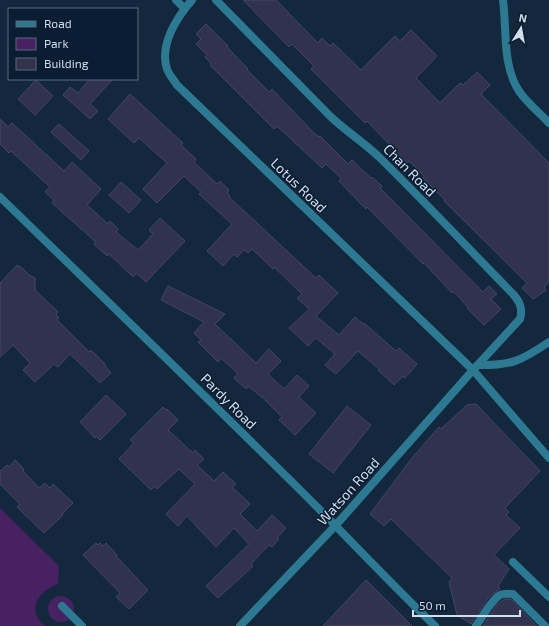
<svg xmlns="http://www.w3.org/2000/svg" width="549" height="626" viewBox="0 0 549 626" font-family="'Exo 2',sans-serif">
	<rect width="100%" height="100%" fill="#13273d"/>
	<!-- green -->
	<path fill="#472161" d="M0,508l59,58 -1,18c-20,8 -32,25 -13,42h-45z
		M48 609a13 13 0 1 1 26 0a13 13 0 1 1-26 0Z"/>
	<!-- building -->
	<path fill="#31334e" stroke="#444663" d="M243,0h33l42,43 4,-5 8,8 3,-3 28,27 34,-34 5,5 11,-11 26,26 -21,22 24,25 20,-20 3,2 14,-13 13,13 -9,9 68,69v119l-5,5 2,3 -13,9 -11,-11 5,-5 -83,-82 1,-1 -22,-22 1,-2 -15,-15 -2,2 -40,-42 -2,2 -54,-54 3,-3 -22,-22 -3,3z
		M206,24l22,22 -1,1 21,22 -1,1 22,22 3,-3 42,44 5,4 1,-1 28,28 4,-4 19,18 1,-1 10,9 -2,2 103,104 6,-6 8,8 -6,5 10,10 -17,16 -17,-17 1,-1 -15,-16 -1,2 -28,-30 -1,1 -56,-57 -1,2 -8,-8 -19,-20 2,-3 -15,-14 -4,4 -45,-42 -3,3 -64,-64 1,-2 -6,-6 2,-2 -11,-11 5,-5 -5,-5z
		M90,79h23l-23,25 8,7 -8,8 -27,-24 7,-8 8,6z
		M36,80l17,16 -18,19 -17,-16z
		M130,94l53,49 -2,2 15,14 -2,3 23,22 3,-3 9,9 -2,3 3,3 -1,1 87,81 3,-3 19,18 -22,23 23,19 16,-18 8,7 1,-1 32,28 3,-3 18,16 -12,14 -2,-2 -9,9 -16,-15 1,-1 -21,-18 -22,23 -11,-9 10,-11 -19,-16 -8,8 -19,-18 20,-19 -12,-11 5,-4 -28,-27 -1,2 -21,-20 -4,4 -4,-3 -7,7 -3,-3 -11,12 -16,-15 25,-27 -33,-30 2,-2 -17,-16 -27,27 -14,-14 24,-26 -28,-25 -5,5 -26,-24z
		M0,119l8,8 4,-4 52,48 8,-9 29,27 -14,16 21,19 2,-3 8,8 -2,3 22,18 15,-16 -4,-4 11,-12 25,23 -39,41 -10,-9 -3,4 -24,-23 -2,2 -13,-12 2,-2 -44,-39 2,-3 -9,-8 5,-5 -39,-36 -2,2 -9,-9z
		M59,124l30,27 -8,9 -30,-28z
		M121,182l20,18 -12,13 -20,-18z
		M17,265l2,2 1,-1 9,9 6,3v12l23,22 -2,3 3,3 -2,2 32,32 2,-2 15,15 -1,1 6,7 -11,10 -30,-29 -12,13 -4,-3 -19,18 -12,-12 7,-7 -17,-18 -13,12v-74z
		M168,286l57,28 -10,10 41,39 13,-14 12,12 -13,13 16,15 13,-14 12,11 -10,11 17,16 -21,22 -16,-15 3,-3 -19,-19 -15,-12 -2,3 -12,-11 4,-4 -17,-16 -3,4 -20,-20 3,-2 -7,-7 10,-11 -43,-22z
		M106,395l20,19 -26,26 -4,-4 -1,2 -15,-16z
		M476,404l64,67 -35,37 4,4 -3,3 14,13 -26,27 15,14 -11,17 2,3 -11,8 -18,27 -14,-9 -8,-33 3,-4 -61,-59 -7,7 -14,-12 42,-56 27,-31 2,2 26,-24z
		M347,406l24,19 -38,48 -24,-19z
		M163,407l3,3 1,-1 11,11 -10,10 25,23 2,-3 9,9 -7,6 17,16 9,-9 13,12 -4,3 18,17 -10,10 17,17 15,-16 14,13 -9,10 2,1 -7,8 -3,-2 -18,19 2,2 -35,32 -12,-12 43,-42 -15,-16 -18,19 -29,-31 -9,10 -12,-12 29,-30 -16,-15 -22,20 -3,-3 -3,4 -32,-31 15,-16 -4,-3z
		M15,460l9,9 -1,2 16,17 6,-5 5,5 3,-4 20,19 -11,11 1,1 -19,18 -27,-26 3,-3 -20,-20v-13l7,-6 2,2z
		M96,543l2,2 2,-2 3,3 3,-3 11,12 -1,1 32,34 -19,19 -13,-12 4,-4 -37,-38z
		M366,580l46,46h-89z
		M507,599h4l26,27h-54l14,-22 6,-4z"/>
	<g fill="none" stroke-linecap="round" stroke-linejoin="round">
		<!-- lane -->
		<path stroke="#2c7991" stroke-width="8" d="M503,0c4,30 -1,65 16,91 7,11 21,22 30,32
			M478,365c34,1 44,-5 71,-23
			M513,562l36,35
			M476,626c6,-8 15,-26 24,-31 4,-2 9,-1 13,-1l32,32"/>
		<!-- street -->
		<path stroke="#2c7991" stroke-width="8" d="M176,0l8,8
			M192,0c-15,17 -33,45 -25,69 2,6 7,11 10,16l296,285 76,88
			M216,0l115,117c15,14 32,25 47,39 46,45 90,92 135,138 7,8 10,15 7,25l-47,51 -137,155 -96,101
			M0,197c97,94 194,188 290,283 49,48 96,99 145,146
			M62,606l20,20"/>
	</g>
	<g text-anchor="middle" dominant-baseline="central" stroke-width="3" stroke-linejoin="round" paint-order="stroke">
		<!-- street labels -->
		<g font-size="14" fill="#d1deec" stroke="#0a1d32">
			<text transform="translate(410 170) rotate(45)">Chan Road</text>
			<text transform="translate(299 185) rotate(44)">Lotus Road</text>
			<text transform="translate(229 401) rotate(45)">Pardy Road</text>
			<text transform="translate(348 491) rotate(-48)">Watson Road</text>
		</g>
	</g>
	<!-- legend -->
	<rect x="8" y="8" width="130" height="72" fill="#0a1d32" stroke="#5a6a7c"/>
	<rect x="16" y="21" width="20" height="6" fill="#2c7991" stroke="#5a6a7c"/>
	<text x="44" y="28" font-size="12" fill="#d1deec">Road</text>
	<rect x="16" y="38" width="20" height="12" fill="#472161" stroke="#5a6a7c"/>
	<text x="44" y="48" font-size="12" fill="#d1deec">Park</text>
	<rect x="16" y="58" width="20" height="12" fill="#31334e" stroke="#5a6a7c"/>
	<text x="44" y="68" font-size="12" fill="#d1deec">Building</text>
	<!-- north arrow -->
	<g transform="translate(521 28) rotate(11)" stroke="#0a1d32" stroke-width="3" paint-order="stroke">
	<path d="M0-3L7 15L0 10L-7 15Z" fill="#d1deec"/>
	<text y="-6" font-size="11" font-weight="bold" text-anchor="middle" fill="#d1deec">N</text>
	</g>
	<!-- scale -->
	<path d="M413 610v6h107v-6" fill="none" stroke="#d1deec" stroke-width="2"/>
	<text x="419" y="610" font-size="12" fill="#d1deec" stroke="#0a1d32" stroke-width="3" paint-order="stroke">50 m</text>
</svg>
